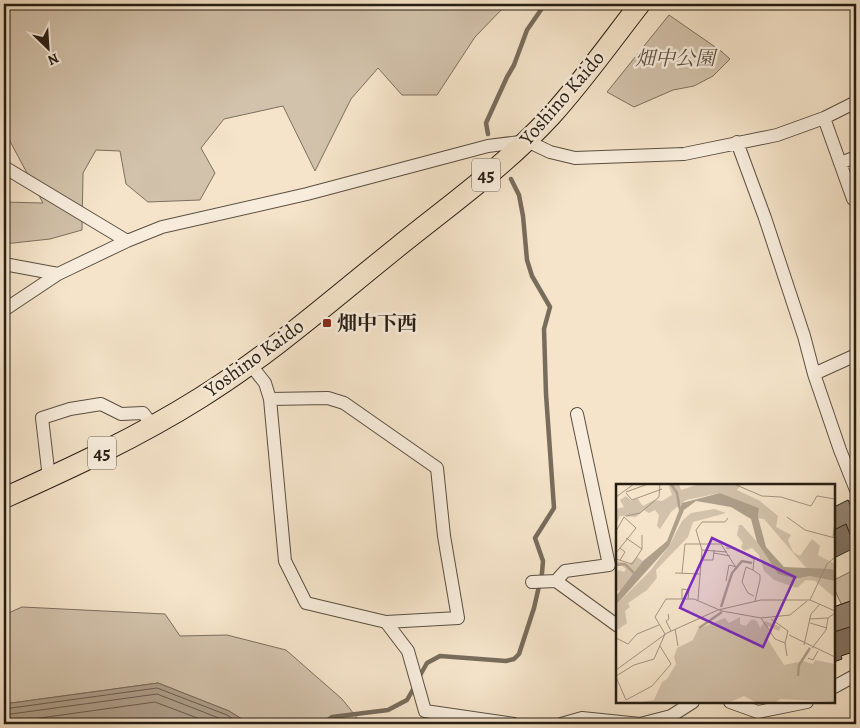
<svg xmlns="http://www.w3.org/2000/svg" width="860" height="728" viewBox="0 0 860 728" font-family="Alegreya,'Noto Serif JP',serif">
	<rect width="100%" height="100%" fill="#f5e4ca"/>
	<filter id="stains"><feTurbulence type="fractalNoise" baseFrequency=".004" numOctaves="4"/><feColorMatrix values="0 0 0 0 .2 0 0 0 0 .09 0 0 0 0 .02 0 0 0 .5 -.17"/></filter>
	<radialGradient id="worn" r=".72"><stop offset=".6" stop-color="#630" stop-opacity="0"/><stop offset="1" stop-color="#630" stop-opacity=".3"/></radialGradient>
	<!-- green -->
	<path fill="#d2c2ab" stroke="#7c705f" d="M4,4h503l-32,33 -38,58h-35l-24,-27 -27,31 -36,72 -32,-65 -59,13 -23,29 14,25 -15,27 -52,2 -22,-18 -6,-33 -24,-1 -13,23 -1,57 -32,9 -46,5v-42l39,1 -39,-73z
		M669,15l52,36 9,8 -17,17 -19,10 -21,4 -39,17 -27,-15z
		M856,569v33l-13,6 -9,-20v-8z
		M22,607l143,7 15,22 47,-1 59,15 56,49 20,25h-112l-21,-13 -71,-28 -154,21v-89z"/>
	<!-- water -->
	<path fill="#afa08c" stroke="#786c5c" d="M158,683l71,28 21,13h-246v-20z"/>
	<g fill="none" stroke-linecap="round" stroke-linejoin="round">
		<!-- shore -->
		<path stroke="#6a5e50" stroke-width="1" d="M4,709l153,-21 70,27 14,9
			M4,715l153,-21 67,26 5,4
			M4,723l151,-21 58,22"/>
		<!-- stream -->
		<path stroke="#786c5c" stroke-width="4.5" d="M488,134l-2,-11 21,-46 7,-12 13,-35 18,-26
			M418,679l9,-16 13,-7 66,5 8,-2 5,-5 15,-46 8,-35 1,-12 -8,-23 19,-30 -8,-114 -2,-65 6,-22 -18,-31 -5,-16 -4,-44 -4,-21 -8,-16
			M322,724l10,-7 56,-7 19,-10 8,-14"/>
		<!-- street casing -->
		<g stroke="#5a4f41" stroke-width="14">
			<path id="street" d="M824,118l29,81 3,-1
				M737,142l28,76 39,118 10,38 26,76 16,40
				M840,163l16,-6
				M4,167l123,74
				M4,264l54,10
				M4,310l54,-36 69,-33 35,-14 145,-33 181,-48 39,-5 23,11 25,6 109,-4 93,-19 47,-17 32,-16
				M250,364l15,19 5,16 15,162 21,42 80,19 22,29 17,60 89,13
				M814,374l42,-19
				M270,399l58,-1 16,5 93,65 7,68 14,82 -72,4
				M49,478l-7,-60 28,-9 31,-5 20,10 22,-1 10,13
				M834,515l22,-10
				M556,581l9,-10 44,-6 -32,-151
				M532,582l24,-1 62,45
				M834,687l22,-12
				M730,702l28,10 49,-10
				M561,724l21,-6 58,6 31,-8 22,-14"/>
		</g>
		<!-- primary casing -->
		<g stroke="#261d13" stroke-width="22">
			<path id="primary" d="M4,498c67,-30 134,-61 196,-100 71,-44 134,-100 199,-152 51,-41 107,-81 152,-130 32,-35 60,-75 89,-112"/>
		</g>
		<!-- street -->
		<use href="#street" stroke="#f8eddd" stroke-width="12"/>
		<!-- primary -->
		<use href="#primary" stroke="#f5e4ca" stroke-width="20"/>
	</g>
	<!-- wall -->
	<path fill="#7e7262" stroke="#261d13" d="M834,507l22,10v35l-2,-4 -20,10z
		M856,599v52l-15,5 1,3 -8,3v-55z"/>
	<!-- building -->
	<path fill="#928472" stroke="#261d13" d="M848,500l8,17v14l-6,3 -4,-10 -12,6v-23z
		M856,599v26l-22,7v-25z"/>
	<!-- markers -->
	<rect fill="#8f2418" stroke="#f8eddd" stroke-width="2" x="322" y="318" width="10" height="10" rx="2.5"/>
	<g text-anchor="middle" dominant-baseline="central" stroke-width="5" stroke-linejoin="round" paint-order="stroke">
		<!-- shield labels -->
		<g fill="#f8eddd" stroke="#655b50" stroke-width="1">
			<rect x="472" y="158.5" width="28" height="33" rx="4"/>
			<rect x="88" y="436.5" width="28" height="33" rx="4"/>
		</g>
		<g font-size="19" font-weight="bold" fill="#261d13">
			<text x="486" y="175">45</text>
			<text x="102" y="453">45</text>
		</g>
		<!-- park labels -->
		<g font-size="20" font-style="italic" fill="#5a4f41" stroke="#f8eddd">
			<text x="675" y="58">畑中公園</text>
		</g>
		<!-- street labels -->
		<g font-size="20" fill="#261d13" stroke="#f8eddd">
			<text transform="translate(562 98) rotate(-49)">Yoshino Kaido</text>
			<text transform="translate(254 358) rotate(-36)">Yoshino Kaido</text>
		</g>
		<!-- poi labels -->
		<g font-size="20" font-weight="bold" fill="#261d13" stroke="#f8eddd" text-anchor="start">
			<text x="337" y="323">畑中下西</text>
		</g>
	</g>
	<!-- overview -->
	<g transform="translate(616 484)">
		<rect width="219" height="219" fill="#f5e4ca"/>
		<path d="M52,0h11l2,6 18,-6h43l-5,6 23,11 18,15 -2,11 15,8 -3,5 5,12 7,4 12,-17 8,7 -2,9 17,9v6l-28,-1 -43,-50 -6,-1 1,-10 -39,-15 -34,7 -15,12 -11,17 -3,-3 2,-11 -4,-5 -6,3 -5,-3 -8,7 -16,-1 -4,9v-16l8,-2 -4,-7 6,-4 6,5 5,-3 6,8 11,-6 8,1 10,-6zM98,25l12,4 -33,9 -5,15 -32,33 1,8 -10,12 -19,13 2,4 -5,4 2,12 -11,8v-26l34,-34 19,-25 13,-25 9,-8zM123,41h3l15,17 21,32 18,5 13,-3 26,5v17l-20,-17 -9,-1 -9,8 -23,-8 -10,-9 -5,-16 -7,-7 -8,3 -3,-4 2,-4 -6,-8zM21,73l6,4 -22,29 -5,1v-17l2,-4 6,2 2,-3 -6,-5 -4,2v-5l14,3zM124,133v7l6,2 6,-7 5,2 3,7 5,-7 16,6 -2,4 -11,-5v14l16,25 19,-4 10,3 2,-4 20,4v38l-55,-3 -4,3h-21l-11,-6 -14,6h-89l13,-2 8,-18 5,-3 9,-15 -2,-7 3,-9 16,-8 5,-11 27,-11 4,5z" fill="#d2c2ab"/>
		<path d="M104,9l39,15 -1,9 8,30 18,20 47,2 4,1v11l-26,-5 -13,3 -18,-5 -21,-32 -6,-23 -20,-12 -35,-6 -12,9 -15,36 -53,59v-9l27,-35 24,-20 15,-38z" fill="#afa08c"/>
		<path fill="none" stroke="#afa08c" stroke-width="2.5" d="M55,0l6,9 3,17M0,81l9,-1 9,9M105,123l11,-34 10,-12 10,2M83,144l23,-16M182,192l1,-11 11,-17"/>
		<path fill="none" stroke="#a29481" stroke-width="1" d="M118,0l28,12 19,1 30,9 6,-10 18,3M10,8l22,-8M10,9l6,7 30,-11M0,13l18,-13M10,32l14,-3 19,-16 1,-13M171,33l18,13 30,8M0,47l8,-14 12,11 -20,25M217,53l2,-15M10,54l16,11M110,64h7l21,11 -1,11 7,5v5l-5,21M86,66l25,2M98,69l16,3M219,73l-8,7 -17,36 25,11M0,75l16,5 10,-15v-14M4,76l5,-8 -5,-4M86,76h11l1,-10M137,86l-7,-3 -4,15 6,11 6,3M59,89l26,1M66,89l3,-29h36l14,22M110,97l3,-16 8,2M66,115v-10l7,1 -1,9M82,116l4,-50 -6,-20 6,-8h23l3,-4M52,130l1,5 -3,2 5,10M145,134l14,21 10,4M155,135l17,12 -3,12 2,13M193,135l19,-1 7,-5M194,139l17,5M59,145l3,17M173,151l46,22M0,154l12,6 9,-10 22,-9M188,161l7,-31 9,-10M196,164l14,-18 2,-12M192,174l5,2 5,-9M0,186l51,-37 51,-23 43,-10h49M0,192l18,-11 20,-6 11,-25 -10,-17 11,-18h28l28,12 39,7 29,-3 17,-14M0,193l10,23 26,-14 19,-22 -11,-18"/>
		<path fill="#7b2cbf" fill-opacity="0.15" stroke="#7b2cbf" stroke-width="2.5" d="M96,54l83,39 -32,70 -83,-39z"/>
		<rect width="219" height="219" fill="none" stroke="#261d13" stroke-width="2.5"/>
	</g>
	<!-- margin -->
	<rect width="860" height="728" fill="none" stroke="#f5e4ca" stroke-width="20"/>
	<rect x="5" y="5" width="850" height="718" fill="none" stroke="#261d13" stroke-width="2.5"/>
	<rect x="10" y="10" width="840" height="708" fill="none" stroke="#261d13"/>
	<!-- north arrow -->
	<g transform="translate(48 48) rotate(155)" stroke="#f8eddd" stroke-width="4" paint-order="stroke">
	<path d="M0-4L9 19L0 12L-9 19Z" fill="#261d13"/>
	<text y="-8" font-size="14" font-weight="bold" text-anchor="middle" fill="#261d13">N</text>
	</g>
	<rect width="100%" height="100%" filter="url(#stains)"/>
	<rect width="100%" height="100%" fill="url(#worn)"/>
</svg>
